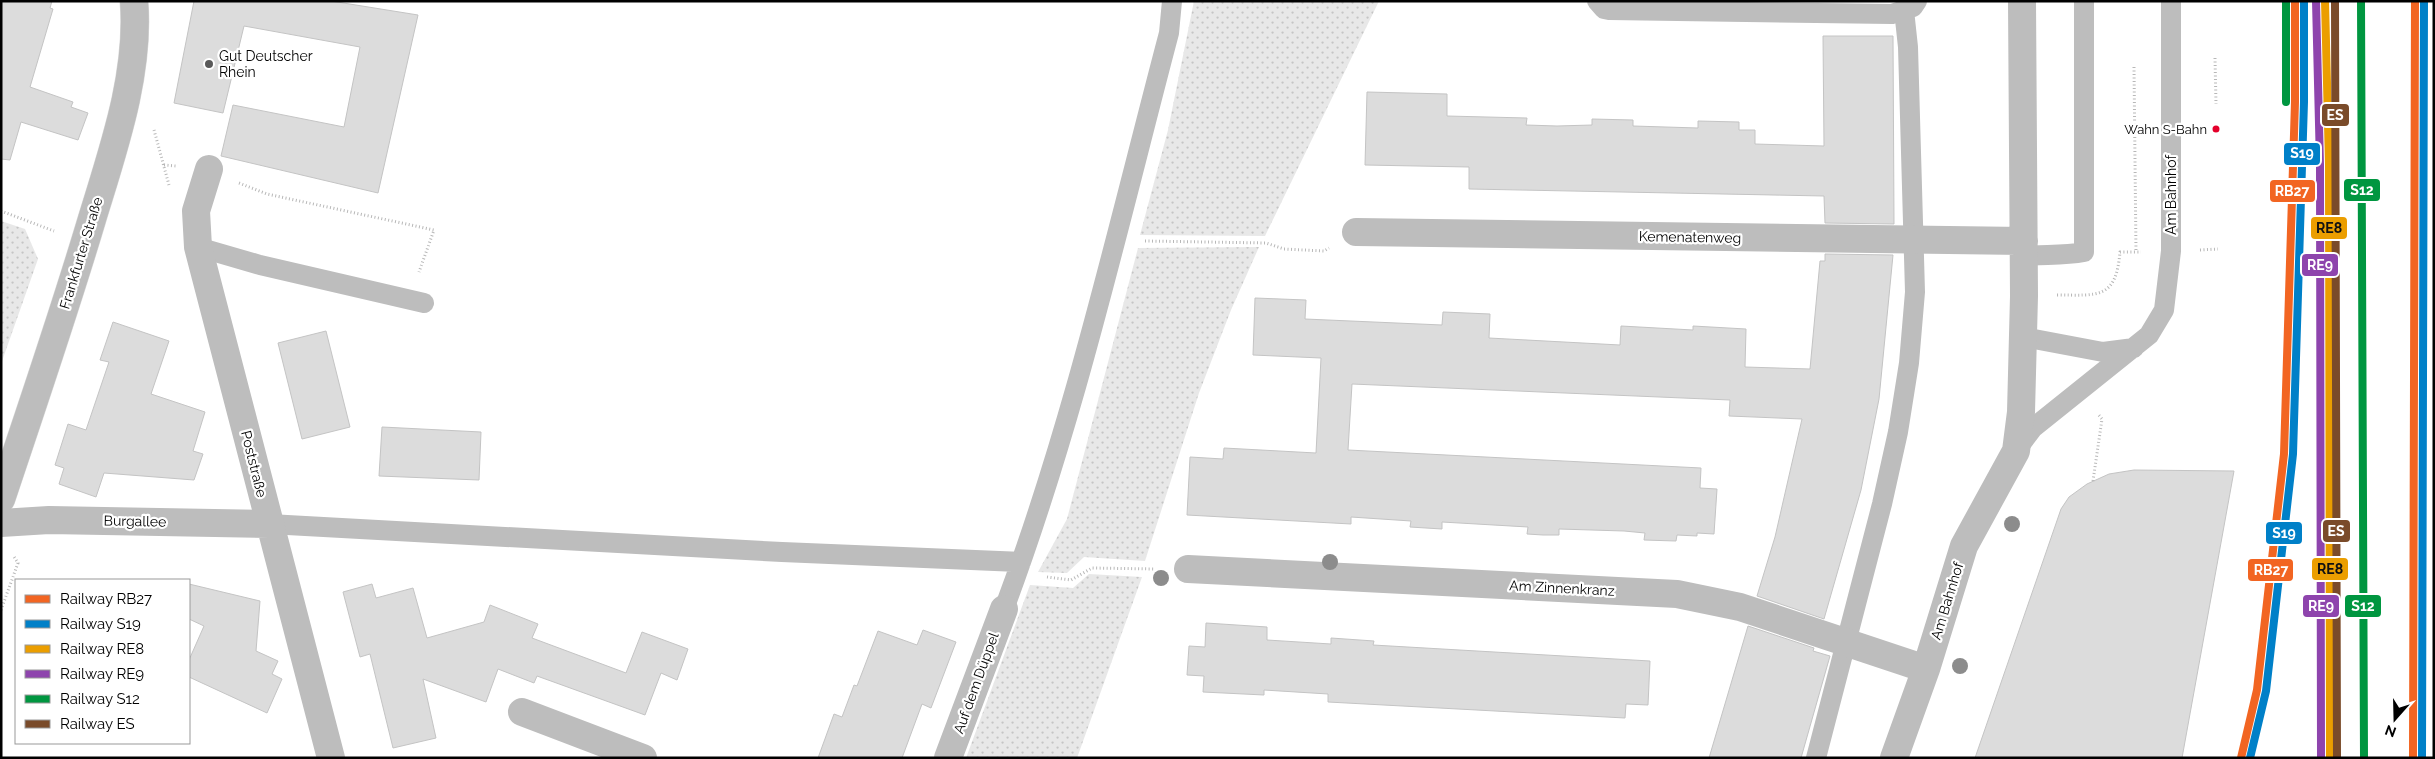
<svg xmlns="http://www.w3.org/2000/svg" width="2435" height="759" viewBox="0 0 2435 759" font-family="Raleway,sans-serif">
	<defs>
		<pattern id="grass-dots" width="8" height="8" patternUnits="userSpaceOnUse" patternTransform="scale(1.25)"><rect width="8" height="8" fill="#e8e8e8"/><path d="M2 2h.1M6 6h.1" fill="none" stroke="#c5c5c5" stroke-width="1.8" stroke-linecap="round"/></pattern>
	</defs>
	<rect width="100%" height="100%" fill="#fff"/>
	<!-- grass -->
	<path fill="url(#grass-dots)" d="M1194,1h185l-114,235 -125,-1 28,-105z
		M1,221l24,8 13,30 -37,105z
		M1259,247l-28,63 -32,83 -54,168 -61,-4 -17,16 -29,-1 29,-53 71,-271z
		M1089,574l53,3 -65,181h-111l64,-173 43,3z"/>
	<!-- building -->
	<path fill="#dcdcdc" stroke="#c4c4c4" d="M1,1h51l-2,7 3,1 -23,78 43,15 -2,5 17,6 -10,27 -57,-18 -11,38 -9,-1z
		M194,1h137l87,14 -40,178 -157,-37 12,-51 111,22 16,-80 -116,-21 -21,87 -49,-10z
		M1823,36h70l1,188 -69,-1 -1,-27 -355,-7v-22l-104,-2 2,-73 80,2v22l80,2 -1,7 31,1 35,-1v-6l41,1v6l65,2v-7l41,1v8h16v14l69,2z
		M1825,254l68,1 -14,144 -18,91 -37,129 -67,-23 18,-59 27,-118 -73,-3 1,-16 -378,-16 -4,66 353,18 -1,20 17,1 -3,45 -17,-1v3l-20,-1 -1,6 -32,-1 1,-7 -21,-2 -65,-2v6h-16l-16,-1 1,-7 -86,-5v7l-32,-2 1,-6 -60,-4v7l-164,-9 3,-58 33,2 1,-11 92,5 5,-95 -68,-3 2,-57 51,2 -1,19 137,6 1,-13 47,2 -1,24 131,7 1,-19 72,4v-4l53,3 -1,38 65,2 10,-108h5z
		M113,322l56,19 -18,53 54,18 -12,39 10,3 -9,26 -90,-7 -8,24 -37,-13 5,-16 -9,-3 13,-41 18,6 23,-68 -9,-2z
		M326,331l24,96 -48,12 -24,-96z
		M382,427l99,5 -2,48 -100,-4z
		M2134,470l100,1 -52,287h-207l86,-249 8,-12 18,-13 22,-10z
		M189,584l71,17 -4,50 22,10 -6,13 10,5 -15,34 -78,-36v-17l15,-34 -15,-7z
		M372,584l4,14 37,-10 14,50 57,-16 6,-17 48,19 -6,14 94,35 16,-41 46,17 -11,31 -16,-7 -16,42 -108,-39 -3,7 -36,-14 -12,33 -63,-23 13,59 -43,10 -23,-94 -10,3 -17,-65z
		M1206,623l61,4v13l64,4v-6l43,3 -1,4 277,16 -2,44 -22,-1 -1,14 -297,-16v-8l-64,-4v5l-61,-3 1,-16 -17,-1 2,-29 16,1z
		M1748,626l66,22 -1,3 17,5 -29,102h-92z
		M923,630l33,12 -25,66 -9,-4 -20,54h-84l16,-44 8,3 12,-32 3,1 21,-55 39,14z"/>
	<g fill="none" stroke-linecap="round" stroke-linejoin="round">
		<!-- primary casing -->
		<g stroke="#dbdbdb" stroke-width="29">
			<path id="primary" d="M1,499c31,-93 63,-186 91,-280 21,-69 48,-145 42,-218"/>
		</g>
		<!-- path -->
		<path stroke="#b8b8b8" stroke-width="3" stroke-dasharray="1 2.5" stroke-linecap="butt" d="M2215,58l1,46
			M2134,67l2,185
			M154,130l15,55
			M164,165l12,1
			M239,183l28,11 167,36 -15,42
			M1,211l53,20
			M1145,241l121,2 18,6 40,2 5,-3
			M2200,250l18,-1
			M2057,295c41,0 59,5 63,-43h21
			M2093,481l9,-62 -4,-5
			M1047,577l24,3 21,-12 63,1
			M1,610l17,-47 -5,-8"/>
		<!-- lane -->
		<path stroke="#bdbdbd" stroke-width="20" d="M1597,1l7,8 5,1 283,4 21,-7 4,-6
			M198,247l62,18 164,38
			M2023,256c22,-2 40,0 61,-4v-251
			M2023,337l80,15 31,-4
			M2017,449l16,-21 116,-93 15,-25 7,-59v-250
			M269,524l513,28 239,10
			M1004,609c70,-187 114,-383 165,-576l3,-32
			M1816,758l66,-254 16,-72 11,-69 6,-71 -7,-245 -4,-37"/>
		<!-- street -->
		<path stroke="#bdbdbd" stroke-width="28" d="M209,169l-13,42 2,36 133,511
			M1356,232l668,9
			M1,523l48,-3 220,4
			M1188,569l489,25 63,13 186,62
			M522,712l121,46
			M948,758l56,-149
			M1894,758l32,-89 38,-123 52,-95 5,-39 3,-116 -2,-295"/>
		<!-- primary -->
		<use href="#primary" stroke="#bdbdbd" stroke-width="28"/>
		<!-- rail-1 casing -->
		<g stroke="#fff" stroke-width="11">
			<path id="rail-1" d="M2241,758l16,-68 27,-236 11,-352v-101
				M2413,758l2,-757"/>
		</g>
		<!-- rail-2 casing -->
		<g stroke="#fff" stroke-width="11">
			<path id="rail-2" d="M2250,758l16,-67 27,-237 11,-352v-101
				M2422,758l2,-757"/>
		</g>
		<!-- rail-3 casing -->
		<g stroke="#fff" stroke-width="11">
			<path id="rail-3" d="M2325,1l4,164 1,593"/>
		</g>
		<!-- rail-4 casing -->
		<g stroke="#fff" stroke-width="11">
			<path id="rail-4" d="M2316,1l4,164 1,593"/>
		</g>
		<!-- rail-5 casing -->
		<g stroke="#fff" stroke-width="11">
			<path id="rail-5" d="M2286,1v101
				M2361,1l3,757"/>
		</g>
		<!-- rail-6 casing -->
		<g stroke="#fff" stroke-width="11">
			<path id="rail-6" d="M2335,1l2,757"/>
		</g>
		<!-- rail-1 -->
		<use href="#rail-1" stroke="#f26522" stroke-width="8"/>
		<!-- rail-2 -->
		<use href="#rail-2" stroke="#0080c8" stroke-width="8"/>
		<!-- rail-3 -->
		<use href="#rail-3" stroke="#eb9e00" stroke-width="8"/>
		<!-- rail-4 -->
		<use href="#rail-4" stroke="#8e44ad" stroke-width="8"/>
		<!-- rail-5 -->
		<use href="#rail-5" stroke="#009640" stroke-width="8"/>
		<!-- rail-6 -->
		<use href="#rail-6" stroke="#7a4b2a" stroke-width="8"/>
	</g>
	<!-- trees -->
	<g fill="#8c8c8c">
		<circle cx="2012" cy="524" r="8"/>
		<circle cx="1330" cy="562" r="8"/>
		<circle cx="1161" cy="578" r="8"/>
		<circle cx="1960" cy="666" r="8"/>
	</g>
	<!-- markers -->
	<circle fill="#595959" stroke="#fff" stroke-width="2" cx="209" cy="64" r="5"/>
	<circle fill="#e4002b" stroke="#fff" stroke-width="2" cx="2216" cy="129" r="4.5"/>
	<g text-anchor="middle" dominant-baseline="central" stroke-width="4.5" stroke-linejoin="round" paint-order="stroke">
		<!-- bus labels -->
		<g font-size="13" fill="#000" stroke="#fff" text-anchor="end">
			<text x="2207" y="129">Wahn S-Bahn</text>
		</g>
		<!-- poi labels -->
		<g font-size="14" fill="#000" stroke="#fff" text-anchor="start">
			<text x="219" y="56">Gut Deutscher<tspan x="219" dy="16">Rhein</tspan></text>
		</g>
		<!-- street labels -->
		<g font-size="14" fill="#000" stroke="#fff">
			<text transform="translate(2171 195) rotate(-90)">Am Bahnhof</text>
			<text transform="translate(1690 237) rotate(1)">Kemenatenweg</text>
			<text transform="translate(81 253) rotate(-73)">Frankfurter Straße</text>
			<text transform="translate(254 464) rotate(76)">Poststraße</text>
			<text transform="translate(135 521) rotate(1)">Burgallee</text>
			<text transform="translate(1562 588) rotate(3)">Am Zinnenkranz</text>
			<text transform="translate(1947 601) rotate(-73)">Am Bahnhof</text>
			<text transform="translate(976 683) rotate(-70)">Auf dem Düppel</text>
		</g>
	</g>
	<g stroke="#fff" stroke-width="2">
		<rect x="2321" y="103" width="29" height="24" rx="5" fill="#7a4b2a"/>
		<rect x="2283" y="142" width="38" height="24" rx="5" fill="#0080c8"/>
		<rect x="2343" y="178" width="38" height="24" rx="5" fill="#009640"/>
		<rect x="2269" y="179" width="47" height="24" rx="5" fill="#f26522"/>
		<rect x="2310" y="216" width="38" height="24" rx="5" fill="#eb9e00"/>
		<rect x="2301" y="253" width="38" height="24" rx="5" fill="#8e44ad"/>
		<rect x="2322" y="519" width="29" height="24" rx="5" fill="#7a4b2a"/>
		<rect x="2265" y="521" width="38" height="24" rx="5" fill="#0080c8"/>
		<rect x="2311" y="557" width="38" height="24" rx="5" fill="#eb9e00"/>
		<rect x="2247" y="558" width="47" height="24" rx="5" fill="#f26522"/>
		<rect x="2302" y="594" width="38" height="24" rx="5" fill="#8e44ad"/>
		<rect x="2344" y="594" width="38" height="24" rx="5" fill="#009640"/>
	</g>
	<g font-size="14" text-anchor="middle" font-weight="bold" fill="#fff">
		<text x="2335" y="120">ES</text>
		<text x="2302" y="158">S19</text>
		<text x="2362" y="195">S12</text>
		<text x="2292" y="196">RB27</text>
		<text x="2320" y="270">RE9</text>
		<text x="2336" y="536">ES</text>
		<text x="2284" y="538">S19</text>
		<text x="2271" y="575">RB27</text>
		<text x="2321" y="611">RE9</text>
		<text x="2363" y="611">S12</text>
	</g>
	<g font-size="14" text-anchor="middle" font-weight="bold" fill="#111">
		<text x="2329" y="233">RE8</text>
		<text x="2330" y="574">RE8</text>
	</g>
	<!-- border -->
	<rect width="2435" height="759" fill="none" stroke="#000000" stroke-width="5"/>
	<!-- legend -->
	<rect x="15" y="579" width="175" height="165" fill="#ffffff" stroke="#999999"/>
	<rect x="25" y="595" width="25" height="8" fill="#f26522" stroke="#999999"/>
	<text x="60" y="604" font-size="15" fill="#000000">Railway RB27</text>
	<rect x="25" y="620" width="25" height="8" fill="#0080c8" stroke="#999999"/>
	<text x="60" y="629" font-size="15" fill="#000000">Railway S19</text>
	<rect x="25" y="645" width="25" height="8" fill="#eb9e00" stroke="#999999"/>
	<text x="60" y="654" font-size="15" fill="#000000">Railway RE8</text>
	<rect x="25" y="670" width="25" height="8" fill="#8e44ad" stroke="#999999"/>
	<text x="60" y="679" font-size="15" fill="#000000">Railway RE9</text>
	<rect x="25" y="695" width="25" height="8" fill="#009640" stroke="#999999"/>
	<text x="60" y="704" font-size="15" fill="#000000">Railway S12</text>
	<rect x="25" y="720" width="25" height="8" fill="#7a4b2a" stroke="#999999"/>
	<text x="60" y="729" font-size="15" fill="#000000">Railway ES</text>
	<!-- north arrow -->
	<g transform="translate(2395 719) rotate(200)" stroke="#ffffff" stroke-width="4" paint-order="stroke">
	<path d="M0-4L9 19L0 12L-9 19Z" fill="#000000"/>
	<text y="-8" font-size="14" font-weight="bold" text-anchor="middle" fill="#000000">N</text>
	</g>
</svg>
